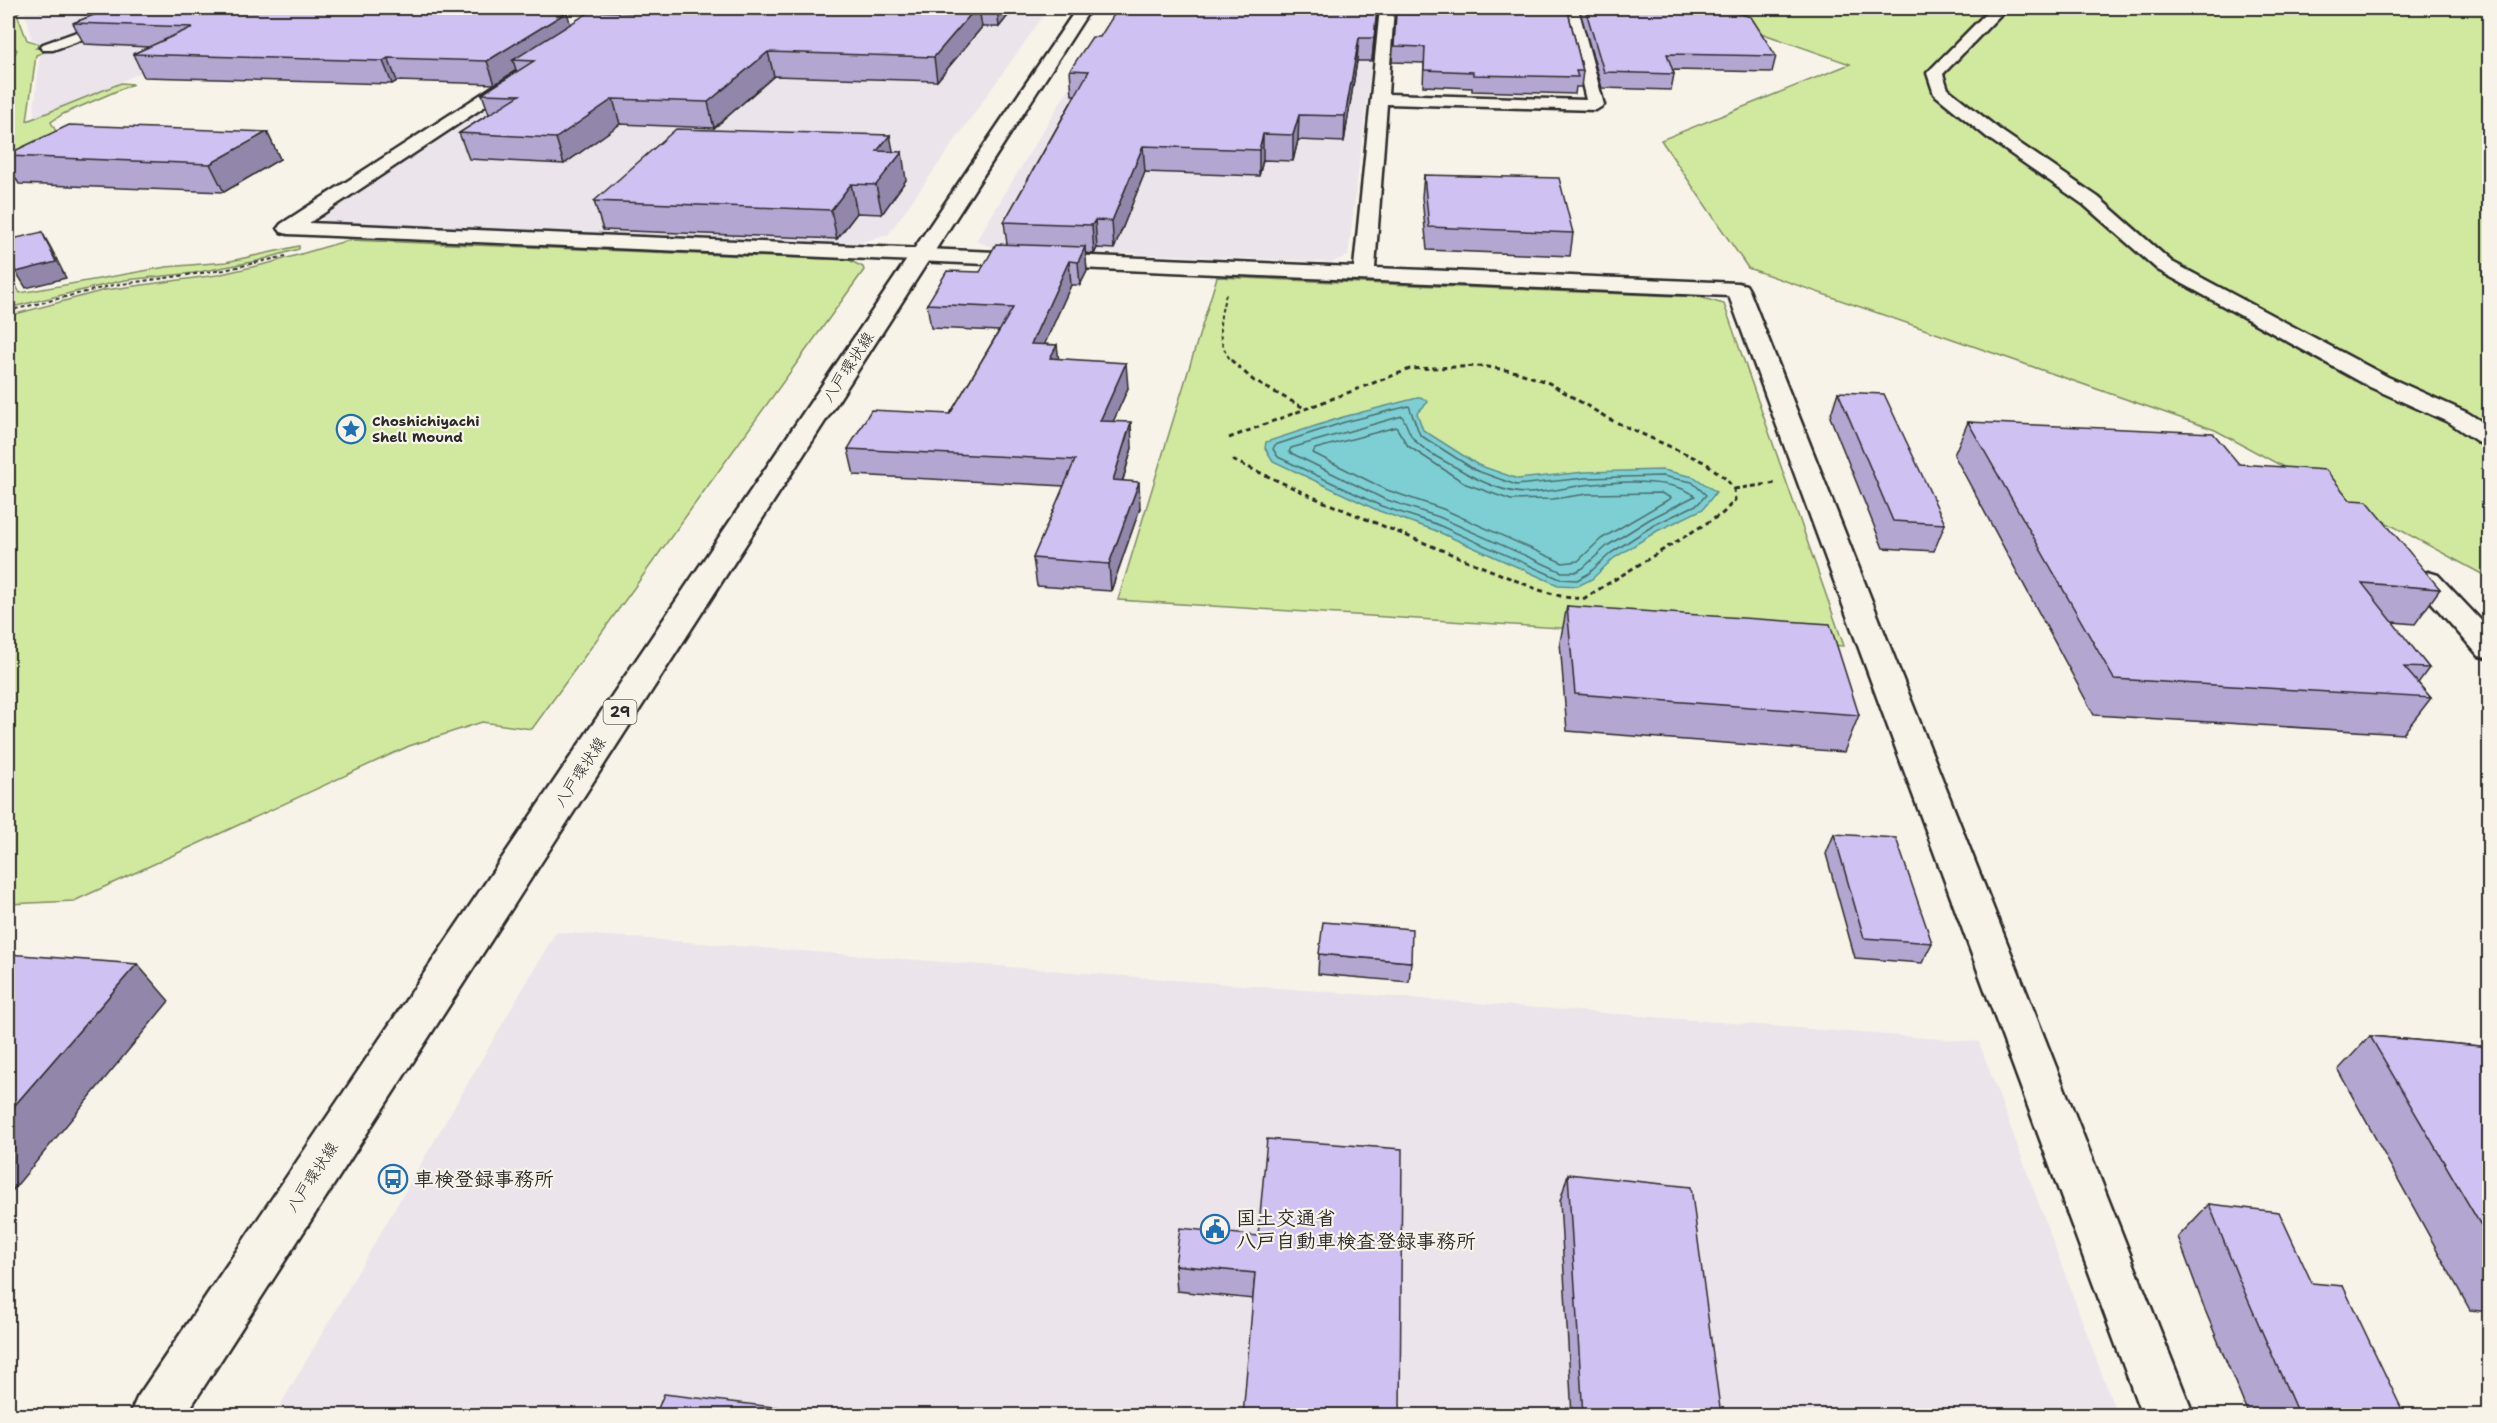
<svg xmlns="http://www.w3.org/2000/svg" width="2497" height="1423" viewBox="0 0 2497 1423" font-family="'Shantell Sans','Klee One',sans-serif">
	<rect width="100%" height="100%" fill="#f7f3e8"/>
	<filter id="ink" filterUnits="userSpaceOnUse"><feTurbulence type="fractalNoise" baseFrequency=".0167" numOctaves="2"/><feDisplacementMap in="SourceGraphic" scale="12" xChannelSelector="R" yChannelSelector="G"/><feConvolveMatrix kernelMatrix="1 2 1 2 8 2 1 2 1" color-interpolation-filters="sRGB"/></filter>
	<g filter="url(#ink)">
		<!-- built -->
		<path fill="#ebe4eb" d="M28,8h117l-99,36 -15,-5 -3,-18 -5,-8z
			M168,8h117l-252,113 7,-66z
			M635,8h414l-161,227 -31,8 -530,-19 -8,-8z
			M1237,8h141l-30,248 -16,6 -337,-14 -19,-7 119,-196z
			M556,932l1423,110 138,373 -1843,1z"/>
		<!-- green -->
		<path fill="#d1e99e" stroke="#7e8a64" stroke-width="1.5" d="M8,8h15l-6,6 10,26 14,4 -5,4 16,1 -16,6 -9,66 94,-38 12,1 -70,30 -12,8 9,17 -39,14 -13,36v-123l9,-16 -5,-5h-4z
			M1689,8h800v570l-274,-148 -467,-162 -87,-128 189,-76z
			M349,240l500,20 14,7 1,3 -332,459 -50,-7 -73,24 -335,155 -66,3v-588l97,-26 112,-15 53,-12z
			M299,246v3l-42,12 -63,12 -69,7 -117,28v-37l12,22 146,-26 60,-5z
			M1217,277l482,20 25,7 120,342 -726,-46z"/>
		<!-- water -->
		<path fill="#7dcfd3" stroke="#5c8d90" stroke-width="1.5" d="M1421,397l7,5 -11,11 6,17 55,35 40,14 67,-7 78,-2 31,7 22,15 -13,17 -46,22 -43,27 -22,21 -14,7 -20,-1 -124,-55 -55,-19 -106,-50 -8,-13 1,-6 77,-25z"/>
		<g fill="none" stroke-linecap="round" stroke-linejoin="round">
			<!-- shore -->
			<path stroke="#4c6d6e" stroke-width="1.5" d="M1409,406l11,29 55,35 41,15 69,-7 77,-2 30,6 14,13 -8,9 -44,21 -43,28 -23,21 -11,6 -17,-1 -124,-55 -55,-18 -103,-49 -5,-8 2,-4 70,-23z
				M1402,416c4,7 6,14 10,21 10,13 30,23 45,31 20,12 44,24 68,25 20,0 39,-5 59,-8 27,-3 89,-8 111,11l-45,23 -43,27 -24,22 -8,4h-13l-123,-55 -55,-18 -95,-47 2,-4z
				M1396,427l12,19 58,38 45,16 42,-1 34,-5 74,-1 10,5 -70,41 -23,22 -15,2 -120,-54 -56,-19 -74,-37 2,-4z"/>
			<!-- minor casing -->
			<g stroke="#2b2b2b" stroke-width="5">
				<path id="minor" d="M144,8h19l-2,3 -108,39h-10l-3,-3 3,-3z
					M616,8h16l-46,31h-10l-2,-3 2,-3z
					M1380,8h14l-6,86 198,6 -22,-92h14l26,97 -8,5 -209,-6 -12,164 363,15 8,2 3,5 445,1126h-52l-413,-1120 -1441,-62 -7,-2 -3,-4 3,-4 233,-151 6,-2 8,5 -2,3 -217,144 1045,44z
					M1991,8h19l-9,6 -58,60 5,15 52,41 98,67 74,65 216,115 80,36 22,14v20l-9,-3 -31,-21 -80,-36 -212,-117 -74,-65 -96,-67 -54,-44 -7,-21z
					M2428,572l10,3 52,55v29l-11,-3 -61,-69 -5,-6 5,-6z"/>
			</g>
			<!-- major casing -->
			<g stroke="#2b2b2b" stroke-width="5">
				<path id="major" d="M1077,8h14l-906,1408h-56l8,-18z"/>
			</g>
			<!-- path-far1 -->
			<path stroke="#2b2b2b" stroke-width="2" stroke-dasharray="4 3" stroke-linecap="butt" d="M1226,294c-7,26 -11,45 6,68
				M8,311l106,-26 110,-15 62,-14"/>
			<!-- path -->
			<path stroke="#2b2b2b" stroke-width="3" stroke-dasharray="5 4" stroke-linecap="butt" d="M1231,360l23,21 52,28
				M1229,438l181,-69 72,-3 35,6 32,11 60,36 97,44 20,16 8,10 1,11 -12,13 -140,86 -19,-2 -25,-7 -217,-89 -92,-42
				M1734,489l43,-6"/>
			<!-- minor -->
			<use href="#minor" fill="#f7f3e8" fill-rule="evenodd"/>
			<!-- major -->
			<use href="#major" fill="#f7f3e8" fill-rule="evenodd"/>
		</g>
		<!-- wall -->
		<path fill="#b3a6d1" stroke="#2b2b2b" stroke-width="1.5" d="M39,8h501l2,3 28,13 68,-11 8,-5h368l-15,19h-17l-45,54 -163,-5 -60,52 -94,-4 -56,40 -95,-5 -10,-26 30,-19 -7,-20 35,-22 -1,-2 -21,14 -98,-3 -5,3 -248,-7 -11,-23 16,-7 -65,-3 -11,-21 21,-8 -53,-4z
			M1377,8l-5,53h-15l-13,81 -46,-2 -5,21 -30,-1 -4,16 -114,-4 -31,77 -17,-1 -3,6 -9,-1 2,18 -7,14h-9l-27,59 13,1 1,14 70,29 -15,33 19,27 -9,32 17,28 -29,83 -74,-5 -4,-28 31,-72 -210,-11 -6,-26 102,-35 49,-83 -68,-3 -4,-24 53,-32 27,-28 -3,-22 71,-127h-3l-2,-25 30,-33z
			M1449,8h118l16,63 -2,16h-5l-1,7 -103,-3v-3l-49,-2 1,-23 -32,-1 4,-48 53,1z
			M1579,8h141l56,48 -4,16 -99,-2 1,4 -3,16 -69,-2z
			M267,132l13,27 -56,33 -205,-8 -11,-19v-11z
			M893,152l13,28 -24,34 -25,-1 -20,26 -234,-9 -9,-29z
			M1424,175l149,58 -3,23 -143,-6 -5,-53z
			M1838,392l107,132 -11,27 -51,-3 -53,-131z
			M1968,422l271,42 111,36 90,89 -25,35 -23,-2 37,46 -11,15 13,15 -28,36 -309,-19 -140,-260z
			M1567,606l292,109 -15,37 -277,-21 -7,-89z
			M1834,834l98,109 -10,20 -67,-5 -29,-104z
			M1319,954l92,8 -2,20 -91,-8z
			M2370,1036l120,11v265l-20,-2 -132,-240z
			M1568,1174l153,242h-149l-12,-215z
			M2209,1204l103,79 93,133h-156l-44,-106 -27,-73z
			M1258,1236l-5,63 -76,-8 -2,-26z"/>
		<!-- shaded-wall -->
		<path fill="#9287aa" stroke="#2b2b2b" stroke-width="1.5" d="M507,8h33l3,9 -25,14z
			M976,8h3l3,19 -45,54 -3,-24z
			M997,8h17l-15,19z
			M1377,8l-1,20 -4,33 2,-23z
			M567,12l6,21 -60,27 3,10 -21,14 -8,-23z
			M1359,38l-2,23 -13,81 1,-26z
			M768,52l6,24 -60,52 -6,-26z
			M388,58l9,23 -5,3 -9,-23z
			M613,99l7,25 -56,40 -8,-26z
			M1299,115l-1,25 -5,21v-26z
			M267,132l13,27 -56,33 -14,-28z
			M1263,134v26l-4,16v-26z
			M890,135l5,26 7,-9 4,28 -24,34 -6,-29 1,-34z
			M1143,146l2,26 -31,77 -2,-28z
			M851,184l6,29 -20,26 -6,-29z
			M1095,220l2,28 -3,6 -2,-29z
			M42,232l9,16 15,30 -40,10 -10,-16z
			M1085,247l2,24 -7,14 -2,-23z
			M1069,261l2,24 -37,83 -3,-24z
			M1057,345l3,25 -10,-12z
			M1126,363l2,25 -26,59 -2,-26z
			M1131,422l1,26 -17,58 -2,-26z
			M1139,482l1,26 -29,83 -2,-27z
			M137,964l32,37 -161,195v-83z"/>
		<!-- building -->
		<path fill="#d0c1f3" stroke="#2b2b2b" stroke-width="1.5" d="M112,8h403l-4,2 56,2 -80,49 -99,-3 -5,3 -250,-7 60,-27 -120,-4z
			M646,8h330l-42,49 -166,-5 -60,50 -95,-3 -57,39 -97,-5 61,-38 -38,-1 52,-33 -21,-1 78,-49 47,2z
			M1118,8h259l-3,30h-15l-14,78 -46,-1 -6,20 -30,-1 -4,16 -116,-4 -31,75 -17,-1 -3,5 -88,-3 85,-151 -19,-1 22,-33h8z
			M1450,8h117l16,63h-7l2,6 -105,-2v-3l-49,-2 1,-23 -31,-1 2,-32 54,1z
			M1585,8h135l31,9 25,39 -109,-2 7,20 -70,-2z
			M69,125l198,7 -57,32 -202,-8v-2z
			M676,129l214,6 -13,16 25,1 -26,33 -25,-1 -20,26 -237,-9z
			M1424,175l135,3 14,55 -144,-6z
			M42,232l14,30 -40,10 -8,-20v-12z
			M996,244l89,3 -7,15 -9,-1 -38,83 26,1 -7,13 76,5 -26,58 31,1 -18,58 26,2 -30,82 -76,-6 42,-98 -227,-11 23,-39 79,4 63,-106 -86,-4 20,-33 33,1z
			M1838,392l46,2 61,130 -52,-3z
			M1968,422l245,11 26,31 87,6 24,30 17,1 73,88 -78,-6 67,85 -25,-1 27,31 -317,-19z
			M1567,606l263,18 29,91 -284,-21z
			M1834,834l62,4 36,105 -68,-5z
			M1323,922l89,7 -1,33 -92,-8z
			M8,954l129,10 -129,149z
			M2370,1036l120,11v194z
			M1267,1139l135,10 -2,267h-157l12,-143 -80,-8 5,-37 78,8z
			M1568,1174l123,13 30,229h-138z
			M2209,1204l70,8 33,71 31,3 62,130h-106l-61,-139z
			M664,1394l185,22h-194z"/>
	</g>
	<!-- icons -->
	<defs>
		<g id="sight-ring" transform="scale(1.5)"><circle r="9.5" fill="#f7f3e8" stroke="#1f6fb2" stroke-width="1.5"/><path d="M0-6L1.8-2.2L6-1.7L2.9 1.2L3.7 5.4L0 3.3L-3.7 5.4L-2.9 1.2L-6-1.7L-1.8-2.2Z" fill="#1f6fb2"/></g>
		<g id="bus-ring" transform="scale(1.5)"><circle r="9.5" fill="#f7f3e8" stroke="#1f6fb2" stroke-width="1.5"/><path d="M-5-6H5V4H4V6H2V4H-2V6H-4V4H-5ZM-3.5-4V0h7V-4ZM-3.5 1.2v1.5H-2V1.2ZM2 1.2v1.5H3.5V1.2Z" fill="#1f6fb2"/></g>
		<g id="civic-ring" transform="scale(1.5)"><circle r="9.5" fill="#f7f3e8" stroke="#1f6fb2" stroke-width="1.5"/><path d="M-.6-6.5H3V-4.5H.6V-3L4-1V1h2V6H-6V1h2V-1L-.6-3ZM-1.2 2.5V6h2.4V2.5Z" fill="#1f6fb2"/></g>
	</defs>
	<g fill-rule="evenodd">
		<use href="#sight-ring" x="351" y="429"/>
		<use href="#bus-ring" x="393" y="1179"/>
		<use href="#civic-ring" x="1215" y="1229"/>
	</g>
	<g text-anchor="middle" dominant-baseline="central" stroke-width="4.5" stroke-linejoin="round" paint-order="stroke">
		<!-- far-poi labels -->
		<g font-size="14" font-weight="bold" fill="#2b2b2b" stroke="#f7f3e8" text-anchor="start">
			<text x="372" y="421">Choshichiyachi<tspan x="372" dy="16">Shell Mound</tspan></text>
		</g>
		<!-- shield labels -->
		<rect fill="#f7f3e8" stroke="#686764" stroke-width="1.5" x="603.5" y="700" width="33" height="24" rx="4.5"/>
		<g font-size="15" font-weight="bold" fill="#2b2b2b">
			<text x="620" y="712">29</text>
		</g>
		<!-- street labels -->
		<g font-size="16" fill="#2b2b2b" stroke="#f7f3e8">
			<text transform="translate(848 367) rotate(-57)">八戸環状線</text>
			<text transform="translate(580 772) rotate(-57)">八戸環状線</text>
			<text transform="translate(312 1177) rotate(-57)">八戸環状線</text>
		</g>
		<!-- near-poi labels -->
		<g font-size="20" font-weight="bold" fill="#2b2b2b" stroke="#f7f3e8" text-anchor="start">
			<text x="414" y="1179">車検登録事務所</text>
			<text x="1236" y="1218">国土交通省<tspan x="1236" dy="23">八戸自動車検査登録事務所</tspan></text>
		</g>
	</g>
	<!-- margin -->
	<rect width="2497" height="1423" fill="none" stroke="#f7f3e8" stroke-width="30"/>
	<rect x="15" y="15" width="2467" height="1393" fill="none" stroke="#2b2b2b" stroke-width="2" filter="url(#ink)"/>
</svg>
